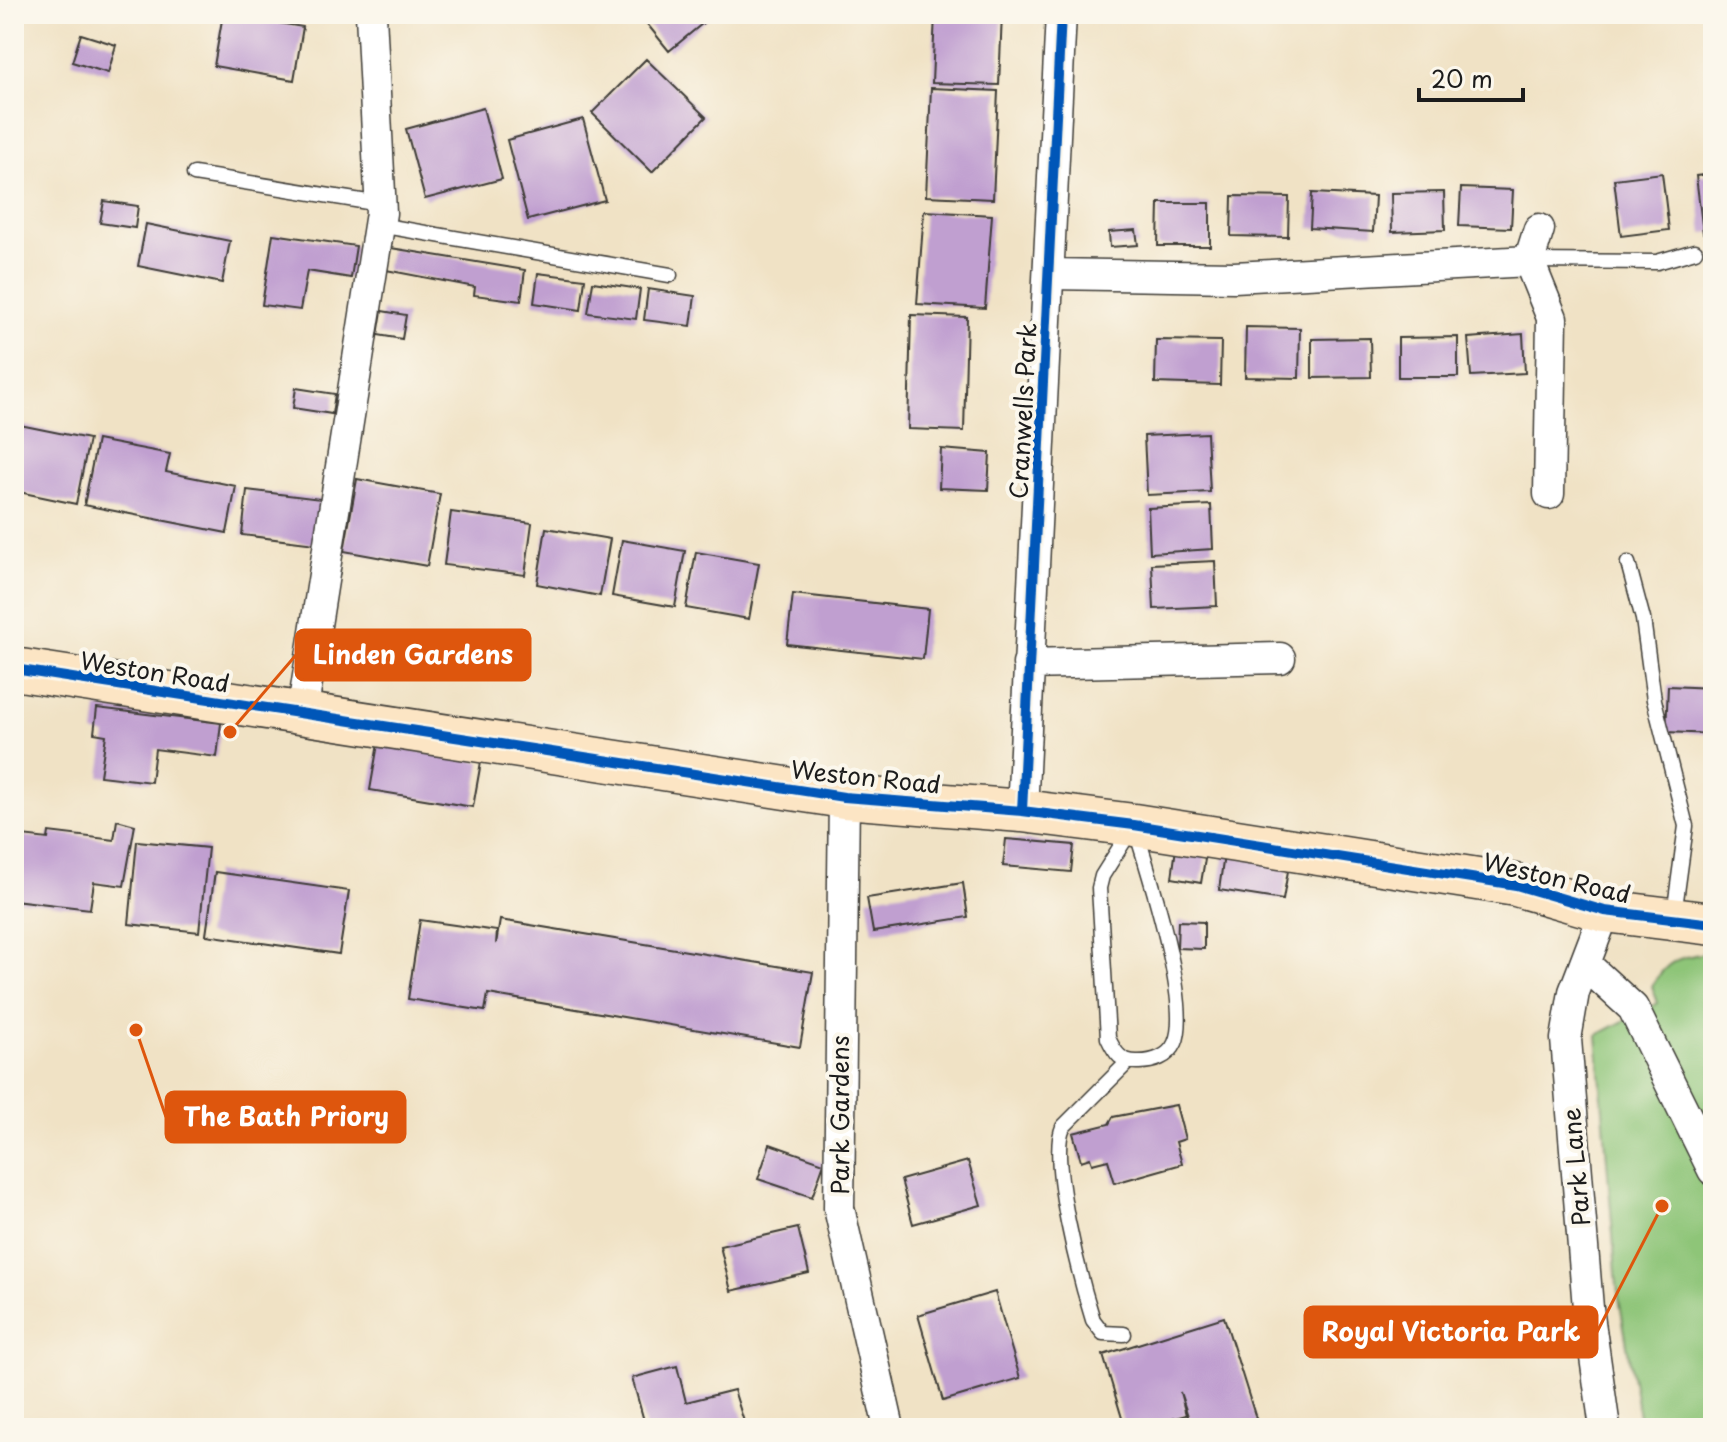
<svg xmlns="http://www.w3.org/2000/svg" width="1727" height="1442" viewBox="0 0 1727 1442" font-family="'Playpen Sans',sans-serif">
	<rect width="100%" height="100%" fill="#fbf7ec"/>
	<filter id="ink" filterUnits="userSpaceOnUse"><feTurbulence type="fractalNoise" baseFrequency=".0125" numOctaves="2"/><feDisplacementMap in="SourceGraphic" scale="16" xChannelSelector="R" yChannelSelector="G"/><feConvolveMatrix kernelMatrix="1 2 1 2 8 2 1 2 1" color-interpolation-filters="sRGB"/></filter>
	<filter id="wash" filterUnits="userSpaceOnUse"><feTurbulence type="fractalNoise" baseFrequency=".006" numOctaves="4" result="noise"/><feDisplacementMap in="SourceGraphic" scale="32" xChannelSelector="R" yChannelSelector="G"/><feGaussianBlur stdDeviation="1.8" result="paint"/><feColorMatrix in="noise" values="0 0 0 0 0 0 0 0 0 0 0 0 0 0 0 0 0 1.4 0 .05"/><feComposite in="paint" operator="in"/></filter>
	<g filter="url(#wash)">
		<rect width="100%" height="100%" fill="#f0e2c5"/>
		<!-- green -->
		<path fill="#8ec578" stroke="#55704a" stroke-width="2" d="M1713,952v476h-72l-24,-142 -20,-251 61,-32 -6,-17c16,-29 30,-29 61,-34z"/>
		<g id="blocks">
			<!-- building -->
			<path fill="#c09fd0" d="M223,14l80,13 -9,53 -80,-14z
				M639,14h75l-45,37z
				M935,14h67l-3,71 -67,-2z
				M81,34l35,11 -8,28 -36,-11z
				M646,59l60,58 -54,55 -60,-59z
				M931,88l67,3 -5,108 -67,-3z
				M483,108l19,71 -77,20 -19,-70z
				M583,119l22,81 -77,20 -21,-80z
				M1662,173l7,57 -48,6 -7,-57z
				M1713,174v58l-10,1 -7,-57z
				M1461,188l52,2 -2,38 -52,-2z
				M1444,192l1,38 -53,2 -1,-39z
				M1312,193l63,3 -2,36 -63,-4z
				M1232,196l57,1 -1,40 -57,-1z
				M104,201l34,5 -3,22 -35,-5z
				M1159,203h51v43h-52z
				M924,211l68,4 -7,93 -68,-4z
				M146,224l84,17 -8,42 -84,-17z
				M1136,230l2,15 -28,2 -1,-15z
				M273,234l83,12 -5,32 -44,-7 -7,39 -38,-5z
				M391,248l134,22 -4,31 -47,-6 1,-8 -89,-17z
				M538,273l47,6 -4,31 -47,-7z
				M593,282l47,7 -4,30 -48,-6z
				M648,289l47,7 -4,30 -47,-6z
				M382,311l24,4 -4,24 -24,-4z
				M911,315l56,2 -3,114 -56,-2z
				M1246,327l54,1 -1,50 -54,-1z
				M1523,334l2,39 -54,3 -3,-38z
				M1458,337v40h-60v-39z
				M1370,338l1,39 -59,1v-39z
				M1156,340l65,1 -1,44 -65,-2z
				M296,388l39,6 -3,20 -39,-6z
				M15,424l74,15 -13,65 -62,-13z
				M1207,433l3,59 -63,3 -3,-59z
				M97,440l73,14 -4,18 70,14 -9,47 -143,-28z
				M941,449l49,4 -2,37 -49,-2z
				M357,479l83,15 -13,72 -83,-15z
				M247,490l74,9 -6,45 -73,-9z
				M1211,505l2,44 -63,4 -2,-45z
				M451,512l81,11 -7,52 -81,-10z
				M546,528l64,11 -10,57 -63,-12z
				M622,540l63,11 -10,56 -63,-11z
				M696,552l63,11 -10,56 -63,-11z
				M1215,561l2,45 -63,3 -2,-45z
				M793,594l135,15 -5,50 -136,-15z
				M1668,686l45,2v46l-47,-2z
				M97,708l124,15 -4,34 -62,-8 -4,33 -51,-6 6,-41 -12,-2z
				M378,744l103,18 -8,45 -103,-17z
				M117,820l18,5 -11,61 -30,-4 -4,27 -76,-9v-65l34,4 1,-7 65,8z
				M1006,839l68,6 -3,27 -68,-6z
				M137,841l71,7 -9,84 -70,-8z
				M1176,848l30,5 -5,30 -29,-5z
				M1224,855l65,10 -6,35 -64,-10z
				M215,872l134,19 -10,63 -133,-19z
				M963,883l5,34 -95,15 -6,-34z
				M420,920l77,11 -1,13 4,-24 313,52 -13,75 -312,-53 -3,17 -77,-12z
				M1178,921l26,1v27l-27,-1z
				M1176,1105l9,34 -9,3 6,22 -67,19 -7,-23 -16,4 -2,-6 -9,3 -8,-28 36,-9 4,-7z
				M770,1144l54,19 -12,34 -54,-18z
				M968,1161l13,44 -68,19 -12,-44z
				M798,1228l11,45 -78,18 -11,-45z
				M995,1292l25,86 -77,23 -25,-86z
				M1224,1317l35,111h-67l-12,-36 6,23 -45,13h-16l-22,-73z
				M677,1366l9,36 48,-12 12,38h-100l-14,-50z"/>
		</g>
	</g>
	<g filter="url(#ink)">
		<use href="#blocks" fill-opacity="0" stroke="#3c3a35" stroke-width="2"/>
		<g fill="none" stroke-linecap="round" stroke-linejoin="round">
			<!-- lane casing -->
			<g stroke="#3c3a35" stroke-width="17">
				<path id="lane" d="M194,174l186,30
					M379,225l291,50
					M1529,261l128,1 38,-11
					M1628,563l15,56 11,81 32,126 -12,89
					M1134,825c13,41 58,181 41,218 -6,14 -22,19 -36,19 -18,1 -24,-9 -31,-24l-9,-150 3,-12z
					M1124,1334l-21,-1 -10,-13c-12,-38 -45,-161 -30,-193l65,-65"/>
			</g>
			<!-- street casing -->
			<g stroke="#3c3a35" stroke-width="33">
				<path id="street" d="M1529,261l10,-32
					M1049,274l185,3 295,-16 23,57 -3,176
					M1028,664l252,-6
					M302,714l79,-501 -10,-199
					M844,797l-5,411 50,220
					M1022,811l39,-797
					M1605,911l-31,81 -8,47 22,269 17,120
					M1585,964l48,44 80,162"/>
			</g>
			<!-- secondary casing -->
			<g stroke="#3c3a35" stroke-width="45">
				<path id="secondary" d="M14,669l830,128 178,14 112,14 382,60 89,26 108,13"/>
			</g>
			<!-- lane -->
			<use href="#lane" stroke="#fff" stroke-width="14"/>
			<!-- street -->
			<use href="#street" stroke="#fff" stroke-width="30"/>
			<!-- secondary -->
			<use href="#secondary" stroke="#fce5c4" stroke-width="42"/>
			<!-- cycleway casing -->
			<g stroke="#fbf7ec" stroke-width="15">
				<path id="cycleway" d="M14,669l830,128 178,14 112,14 382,60 89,26 108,13
					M1022,811l39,-797"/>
			</g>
			<!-- cycleway -->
			<use href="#cycleway" stroke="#0057b8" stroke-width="10"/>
		</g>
	</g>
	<g text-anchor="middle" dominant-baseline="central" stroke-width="8" stroke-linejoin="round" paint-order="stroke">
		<!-- street labels -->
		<g font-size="24" fill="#1c1c1c" stroke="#fbf7ec">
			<text transform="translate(1022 411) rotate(-87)">Cranwells Park</text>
			<text transform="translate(155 671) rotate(9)">Weston Road</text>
			<text transform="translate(866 776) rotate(6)">Weston Road</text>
			<text transform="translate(1557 877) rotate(13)">Weston Road</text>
			<text transform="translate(839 1115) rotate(-90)">Park Gardens</text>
			<text transform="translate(1575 1167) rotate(-95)">Park Lane</text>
		</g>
	</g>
	<!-- callouts -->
	<path fill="none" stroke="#de560d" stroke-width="3" d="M230 732L296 655M136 1030L166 1117M1662 1206L1597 1332"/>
	<g fill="#de560d" stroke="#fbf7ec" stroke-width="3">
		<circle cx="230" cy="732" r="8"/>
		<circle cx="136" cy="1030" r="8"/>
		<circle cx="1662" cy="1206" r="8"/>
	</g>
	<g fill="#de560d" stroke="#de560d" stroke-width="3">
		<rect x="296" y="630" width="234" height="50" rx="8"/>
		<rect x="166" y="1092" width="239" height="50" rx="8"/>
		<rect x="1305" y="1307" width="292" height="50" rx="8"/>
	</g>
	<g font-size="26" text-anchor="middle" font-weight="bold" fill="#fff">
		<text x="413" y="664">Linden Gardens</text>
		<text x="286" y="1126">The Bath Priory</text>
		<text x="1451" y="1341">Royal Victoria Park</text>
	</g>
	<!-- margin -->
	<rect width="1727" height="1442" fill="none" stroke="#fbf7ec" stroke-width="48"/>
	<!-- scale -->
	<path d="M1419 88v12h104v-12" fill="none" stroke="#1c1c1c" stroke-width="4"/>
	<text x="1431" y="88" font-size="24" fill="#1c1c1c" stroke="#fbf7ec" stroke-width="6" paint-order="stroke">20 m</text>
</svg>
